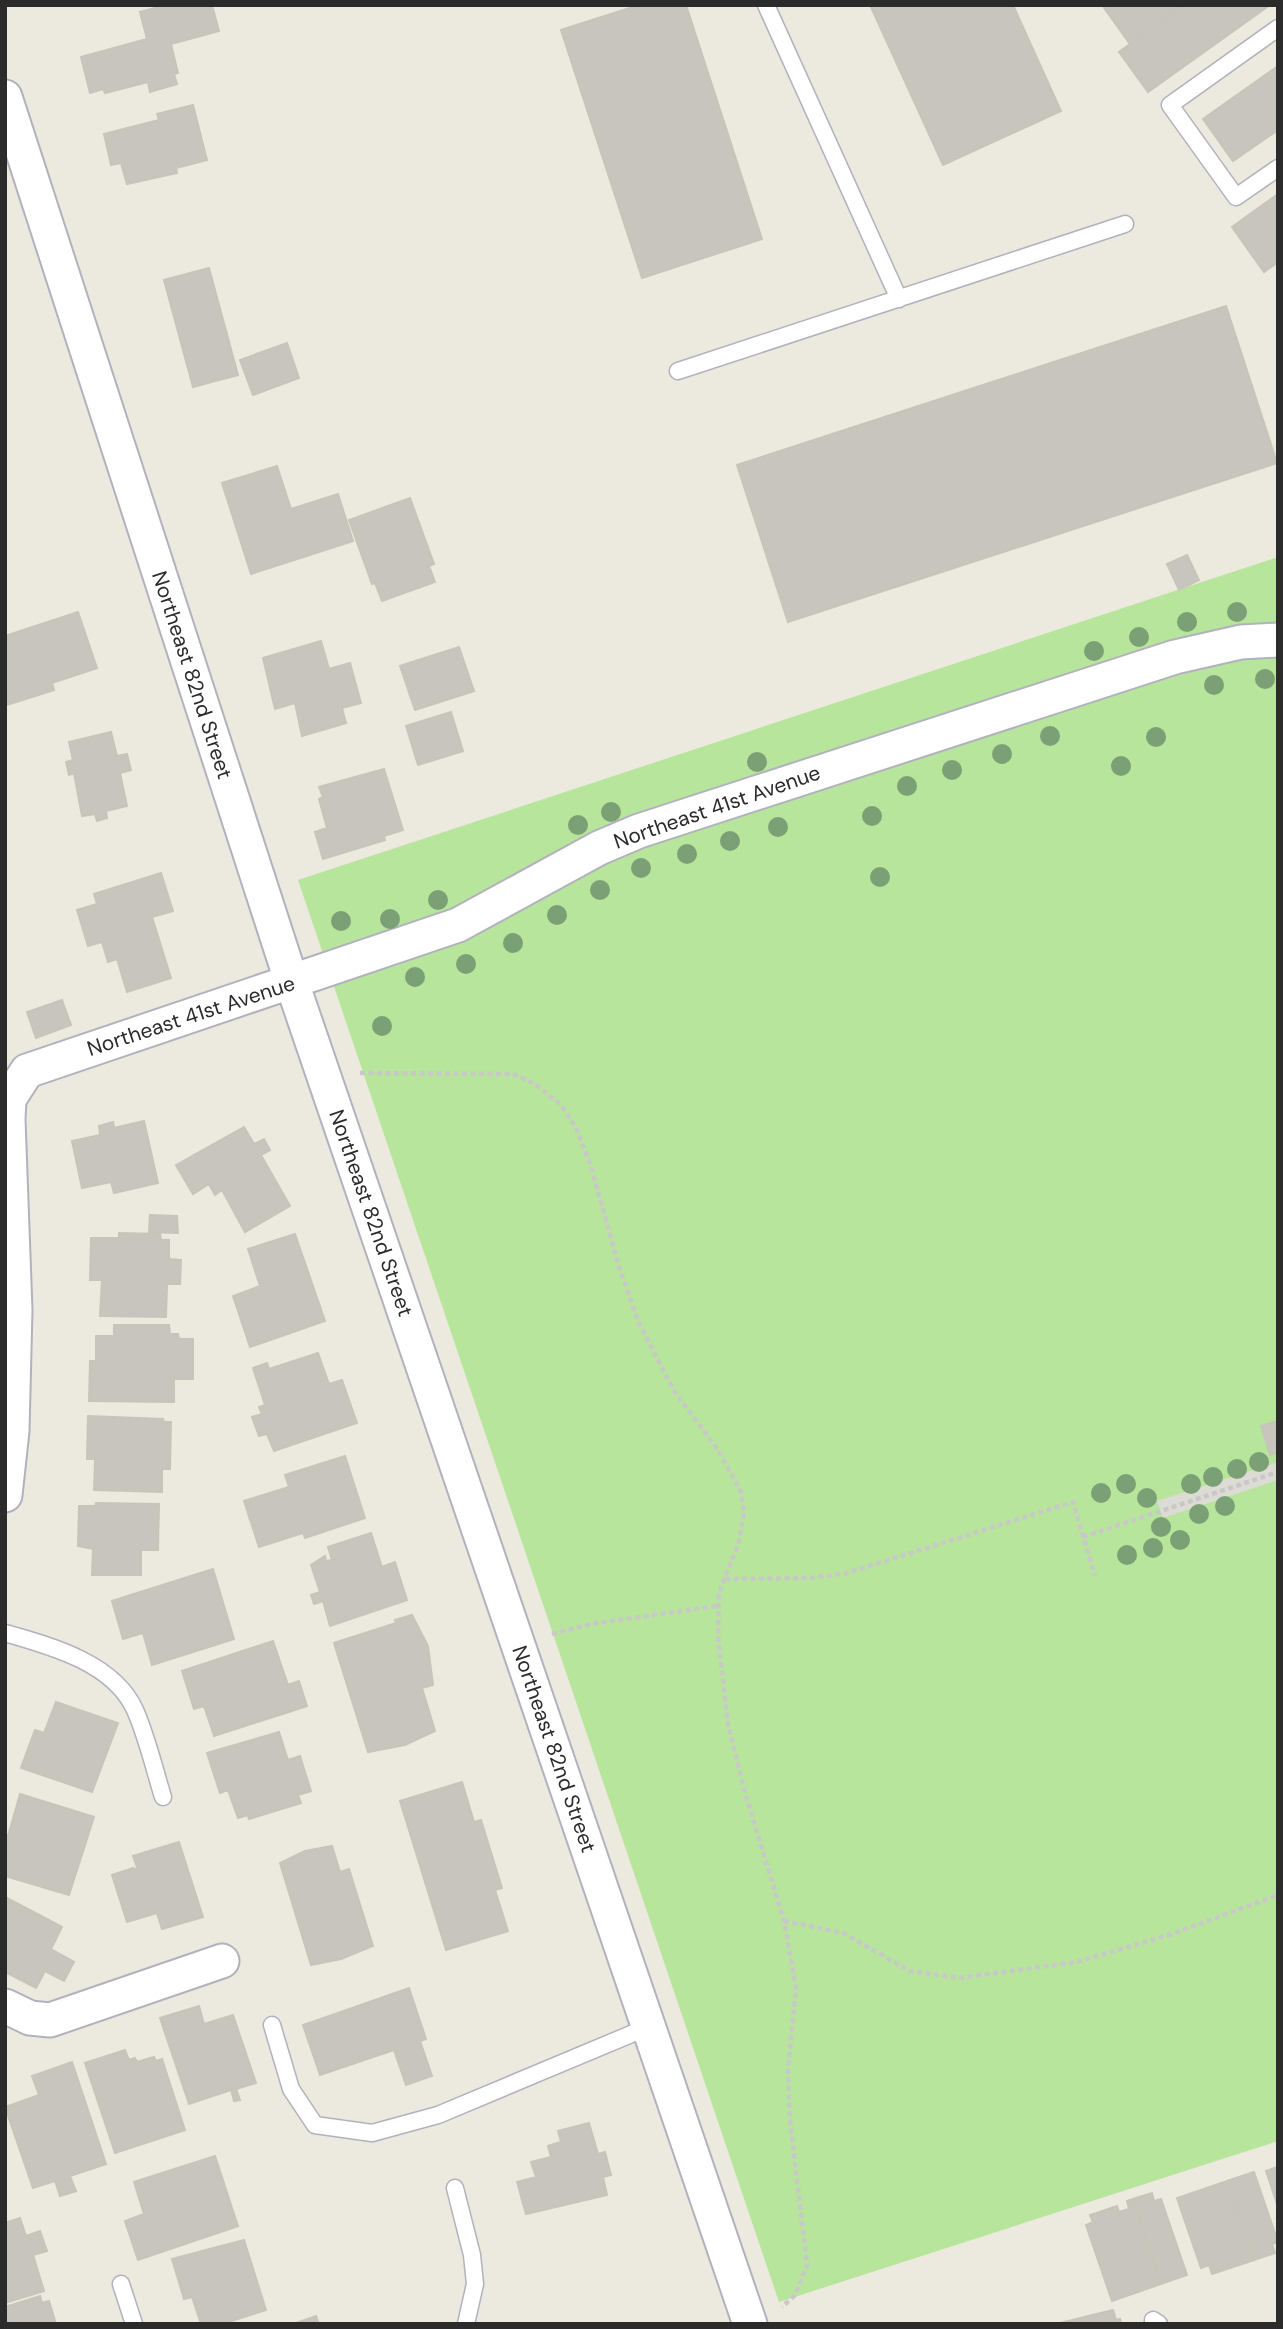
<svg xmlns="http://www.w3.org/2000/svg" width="1283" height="2329" viewBox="0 0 1283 2329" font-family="'DM Sans',sans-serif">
	<rect width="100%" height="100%" fill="#ece9de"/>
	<!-- pitch -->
	<path fill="#b7e59b" d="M1278,557v1584l-499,161 -481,-1422z"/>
	<!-- plaza -->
	<path fill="#dcdbd5" d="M1278,1462v18l-115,38 -6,-17z"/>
	<!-- building -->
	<path fill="#c8c5be" stroke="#c7c5b8" stroke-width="2" d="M166,5h46l7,26 -48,13 7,29 -4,1 3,10 -27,8 -2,-10 -43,11 -2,-4 -13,4 -9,-36 66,-18 -7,-27z
		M639,5h47l76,234 -120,39 -81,-248z
		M870,5h143l48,106 -118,54z
		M1102,5h82l-54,39z
		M1184,5h86l-122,87 -29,-40z
		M1278,66v64l-45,31 -30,-42z
		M193,105l14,55 -31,8 1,5 -50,11 -6,-21 -10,2 -7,-31 55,-14 -2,-6z
		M1278,194v68l-14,10 -32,-45z
		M209,268l29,107 -45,12 -29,-107z
		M1226,306l51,157 -489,159 -51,-157z
		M287,343l12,35 -46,17 -13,-35z
		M277,466l14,43 47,-15 15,47 -102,33 -29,-91z
		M410,498l24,66 -5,2 6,16 -53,19 -7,-18 -3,1 -23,-64z
		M1187,555l12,25 -20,10 -12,-26z
		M78,612l19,56 -45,15 2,7 -47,15 -2,-69z
		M321,641l8,28 21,-6 11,40 -19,5 4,15 -44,13 -7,-33 -20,6 -12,-51z
		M459,647l15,44 -59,19 -15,-44z
		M451,712l12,39 -45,14 -12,-39z
		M111,732l6,24 10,-2 4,16 -11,3 7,33 -21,5 1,7 -10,3 -2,-7 -13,2 -8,-43 -5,2 -3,-13 7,-2 -4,-18z
		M384,769l19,61 -19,6 1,4 -62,19 -8,-27 12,-4 -8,-29 4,-2 -4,-10z
		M161,873l12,38 -21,6 19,61 -44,14 -10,-33 -9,3 -6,-20 -14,4 -11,-36 20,-6 -3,-10z
		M62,1000l9,25 -35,13 -9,-26z
		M144,1121l14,62 -44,10 -3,-11 -29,6 -10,-47 28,-6 -1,-9 14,-4 1,6z
		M244,1127l10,17 10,-5 6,11 -9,5 29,51 -45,26 -23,-42 -7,5 -6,-11 -16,10 -17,-29z
		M150,1215l27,1 1,17 -29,-1z
		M119,1233l41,1 1,6h8v19l12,1 -1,24h-13l-1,33 -66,-1 2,-36h-12l1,-42h28z
		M295,1234l30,87 -75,26 -17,-51 27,-10 -12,-37z
		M114,1325h55l1,9h8l1,5h14v40h-19v23l-85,-1 1,-40h6v-25h18z
		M318,1353l11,31 13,-4 15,43 -83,28 -7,-17 -8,2 -7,-19 10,-3 -3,-7 6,-2 -12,-37 14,-5 2,6z
		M88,1416l75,3 1,3h7l-1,47h-8v23l-68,-2 1,-31h-8z
		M1278,1421v31l-8,3 -9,-29z
		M345,1456l20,62 -60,20 -2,-5 -44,14 -15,-46 45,-14 -4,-12z
		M96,1503l63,1 -1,46h-17v25h-49l1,-26 -15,-3 1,-40h16z
		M371,1533l11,34 13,-5 12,38 -77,26 -7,-25 -9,3 -3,-9 9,-3 -9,-27 14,-9 1,5 6,-1 -4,-13z
		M213,1569l21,70 -82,26 -9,-32 -20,6 -11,-38z
		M412,1615l16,31 5,39 -11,3 13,43 -30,14 -37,7 -34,-109 62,-20 -1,-3z
		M273,1641l15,44 11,-4 8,25 -93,30 -10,-30 -10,3 -12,-38z
		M56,1702l62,21 -26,69 -71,-24 14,-38 9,3z
		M279,1732l9,28 12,-4 11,35 -13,4 3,8 -52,16 -1,-4 -10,3 -10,-28 -8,3 -13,-40z
		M462,1782l12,40 7,-2 21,68 -7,2 13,41 -62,19 -46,-149z
		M20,1794l74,23 -25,78 -64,-19v-41l3,1z
		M179,1842l24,75 -41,12 -5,-16 -30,9 -15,-47 21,-7 5,2 -5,-14z
		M332,1846l8,26 9,-3 24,77 -32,13 -30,6 -31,-102 25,-12z
		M5,1897l57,30 -11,22 23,13 -10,19 -19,-10 -9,17 -31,-16z
		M409,1988l17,51 -6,2 12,35 -26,9 -12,-35 -74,25 -17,-50z
		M199,2006l5,18 29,-9 23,68 -20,6 4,11 -6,1 -3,-11 -42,14 -29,-86z
		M125,2050l4,10 6,-2 2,4 17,-5 2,4 6,-2 23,71 -70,23 -30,-90z
		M72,2062l34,102 -36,12 6,15 -16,5 -5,-15 -22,7 -28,-81 34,-12 -7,-19z
		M589,2123l9,31 7,-2 6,23 -8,2 4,18 -81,19 -9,-32 19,-5 -5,-15 20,-5 -3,-11 13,-4 -3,-11z
		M215,2156l23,70 -100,34 -13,-39 19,-7 -10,-32z
		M1278,2167v40l-12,-36z
		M1254,2172l24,70 -6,2 3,9 -21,7 -27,-79z
		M1227,2181l27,79 -42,14 -3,-9 -8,3 -24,-70z
		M1152,2193l2,8 7,-2 26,76 -26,9 -28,-85z
		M1133,2199l28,85 -49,17 -26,-76 7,-3 -3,-7 27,-9 2,6 10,-3 -2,-8z
		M20,2218l6,18 14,-5 7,20 -14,4 11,36 -39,12v-80z
		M244,2240l22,70 -44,14h-21l-9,-27 -8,2 -12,-40z
		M40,2296l2,7 7,-2 7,23h-51v-17z
		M1113,2310l3,10 4,-1 1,5h-65z
		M316,2316l3,8h-26z"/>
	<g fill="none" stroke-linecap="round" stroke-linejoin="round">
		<!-- service casing -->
		<g stroke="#b2b2be" stroke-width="19">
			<path id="service" d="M766,5l133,294
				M1278,28l-108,77 66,92 42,-29
				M678,371l447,-147
				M5,1633c46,13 109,30 130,77 12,27 19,58 28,87
				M272,2025l19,64 24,36 57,8 66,-18 210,-88
				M455,2188l17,67 3,29 -9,40
				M121,2284l13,40
				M1153,2320l6,4"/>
		</g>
		<!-- minor casing -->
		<g stroke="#b2b2be" stroke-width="37">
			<path id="minor" d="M5,97l287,886 458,1341
				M5,1495l7,-64 3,-121 -7,-191 1,-20 18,-28 431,-146 141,-77 40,-17 536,-174 66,-15 37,-2
				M5,2006l25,12 20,2 172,-59"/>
		</g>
		<!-- path -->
		<path stroke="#c8c8c8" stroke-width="4.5" stroke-dasharray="5 3.5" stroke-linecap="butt" d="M360,1073l153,1 22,10 26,21 15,23 15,38 28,101 19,54 36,70 44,59 23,42 3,22 -6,31 -19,47 -1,44 10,88 16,65 40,132 12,67 -8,82 2,50 17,145 -12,30 -13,12
			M1083,1537l195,-65
			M725,1579l86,-1 36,-5 226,-71 22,74
			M552,1634l39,-10 126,-18
			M784,1921l59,12 67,38 49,7 118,-16 95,-28 106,-39"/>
		<!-- service -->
		<use href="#service" stroke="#fff" stroke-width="16"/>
		<!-- minor -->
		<use href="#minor" stroke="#fff" stroke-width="33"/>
	</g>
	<!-- trees -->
	<g fill="#7ca075">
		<circle cx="1237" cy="612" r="10"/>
		<circle cx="1187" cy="622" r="10"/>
		<circle cx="1139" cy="637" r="10"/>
		<circle cx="1094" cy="651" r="10"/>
		<circle cx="1265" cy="679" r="10"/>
		<circle cx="1214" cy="685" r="10"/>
		<circle cx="1050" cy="736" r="10"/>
		<circle cx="1156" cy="737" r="10"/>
		<circle cx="1002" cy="754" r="10"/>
		<circle cx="757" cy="762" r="10"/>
		<circle cx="1121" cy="766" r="10"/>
		<circle cx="952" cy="770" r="10"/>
		<circle cx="907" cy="786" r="10"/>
		<circle cx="611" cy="812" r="10"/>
		<circle cx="872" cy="816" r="10"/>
		<circle cx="578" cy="825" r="10"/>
		<circle cx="778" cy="827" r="10"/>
		<circle cx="730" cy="841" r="10"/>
		<circle cx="687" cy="854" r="10"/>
		<circle cx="641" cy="868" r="10"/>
		<circle cx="880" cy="877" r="10"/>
		<circle cx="600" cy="890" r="10"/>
		<circle cx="438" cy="900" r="10"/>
		<circle cx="557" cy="915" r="10"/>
		<circle cx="390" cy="919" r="10"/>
		<circle cx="341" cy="921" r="10"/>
		<circle cx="513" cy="943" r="10"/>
		<circle cx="466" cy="964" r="10"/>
		<circle cx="415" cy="977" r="10"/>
		<circle cx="382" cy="1026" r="10"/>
		<circle cx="1259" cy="1462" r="10"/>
		<circle cx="1237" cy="1469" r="10"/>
		<circle cx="1213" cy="1477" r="10"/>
		<circle cx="1126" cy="1484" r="10"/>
		<circle cx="1191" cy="1484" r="10"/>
		<circle cx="1101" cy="1493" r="10"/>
		<circle cx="1147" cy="1498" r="10"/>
		<circle cx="1225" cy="1506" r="10"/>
		<circle cx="1199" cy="1514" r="10"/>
		<circle cx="1161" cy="1527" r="10"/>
		<circle cx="1180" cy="1540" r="10"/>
		<circle cx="1153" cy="1548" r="10"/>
		<circle cx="1127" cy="1555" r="10"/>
	</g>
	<g text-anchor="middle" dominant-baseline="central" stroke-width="6" stroke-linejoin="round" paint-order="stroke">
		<!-- street labels -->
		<g font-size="21" fill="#2b2b2b" stroke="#fff">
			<text transform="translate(192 675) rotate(72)">Northeast 82nd Street</text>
			<text transform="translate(717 807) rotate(-19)">Northeast 41st Avenue</text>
			<text transform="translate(191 1016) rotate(-18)">Northeast 41st Avenue</text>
			<text transform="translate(371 1213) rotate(71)">Northeast 82nd Street</text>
			<text transform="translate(554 1749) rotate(71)">Northeast 82nd Street</text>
		</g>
	</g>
	<!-- border -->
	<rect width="1283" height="2329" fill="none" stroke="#2b2b2b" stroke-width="14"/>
</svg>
